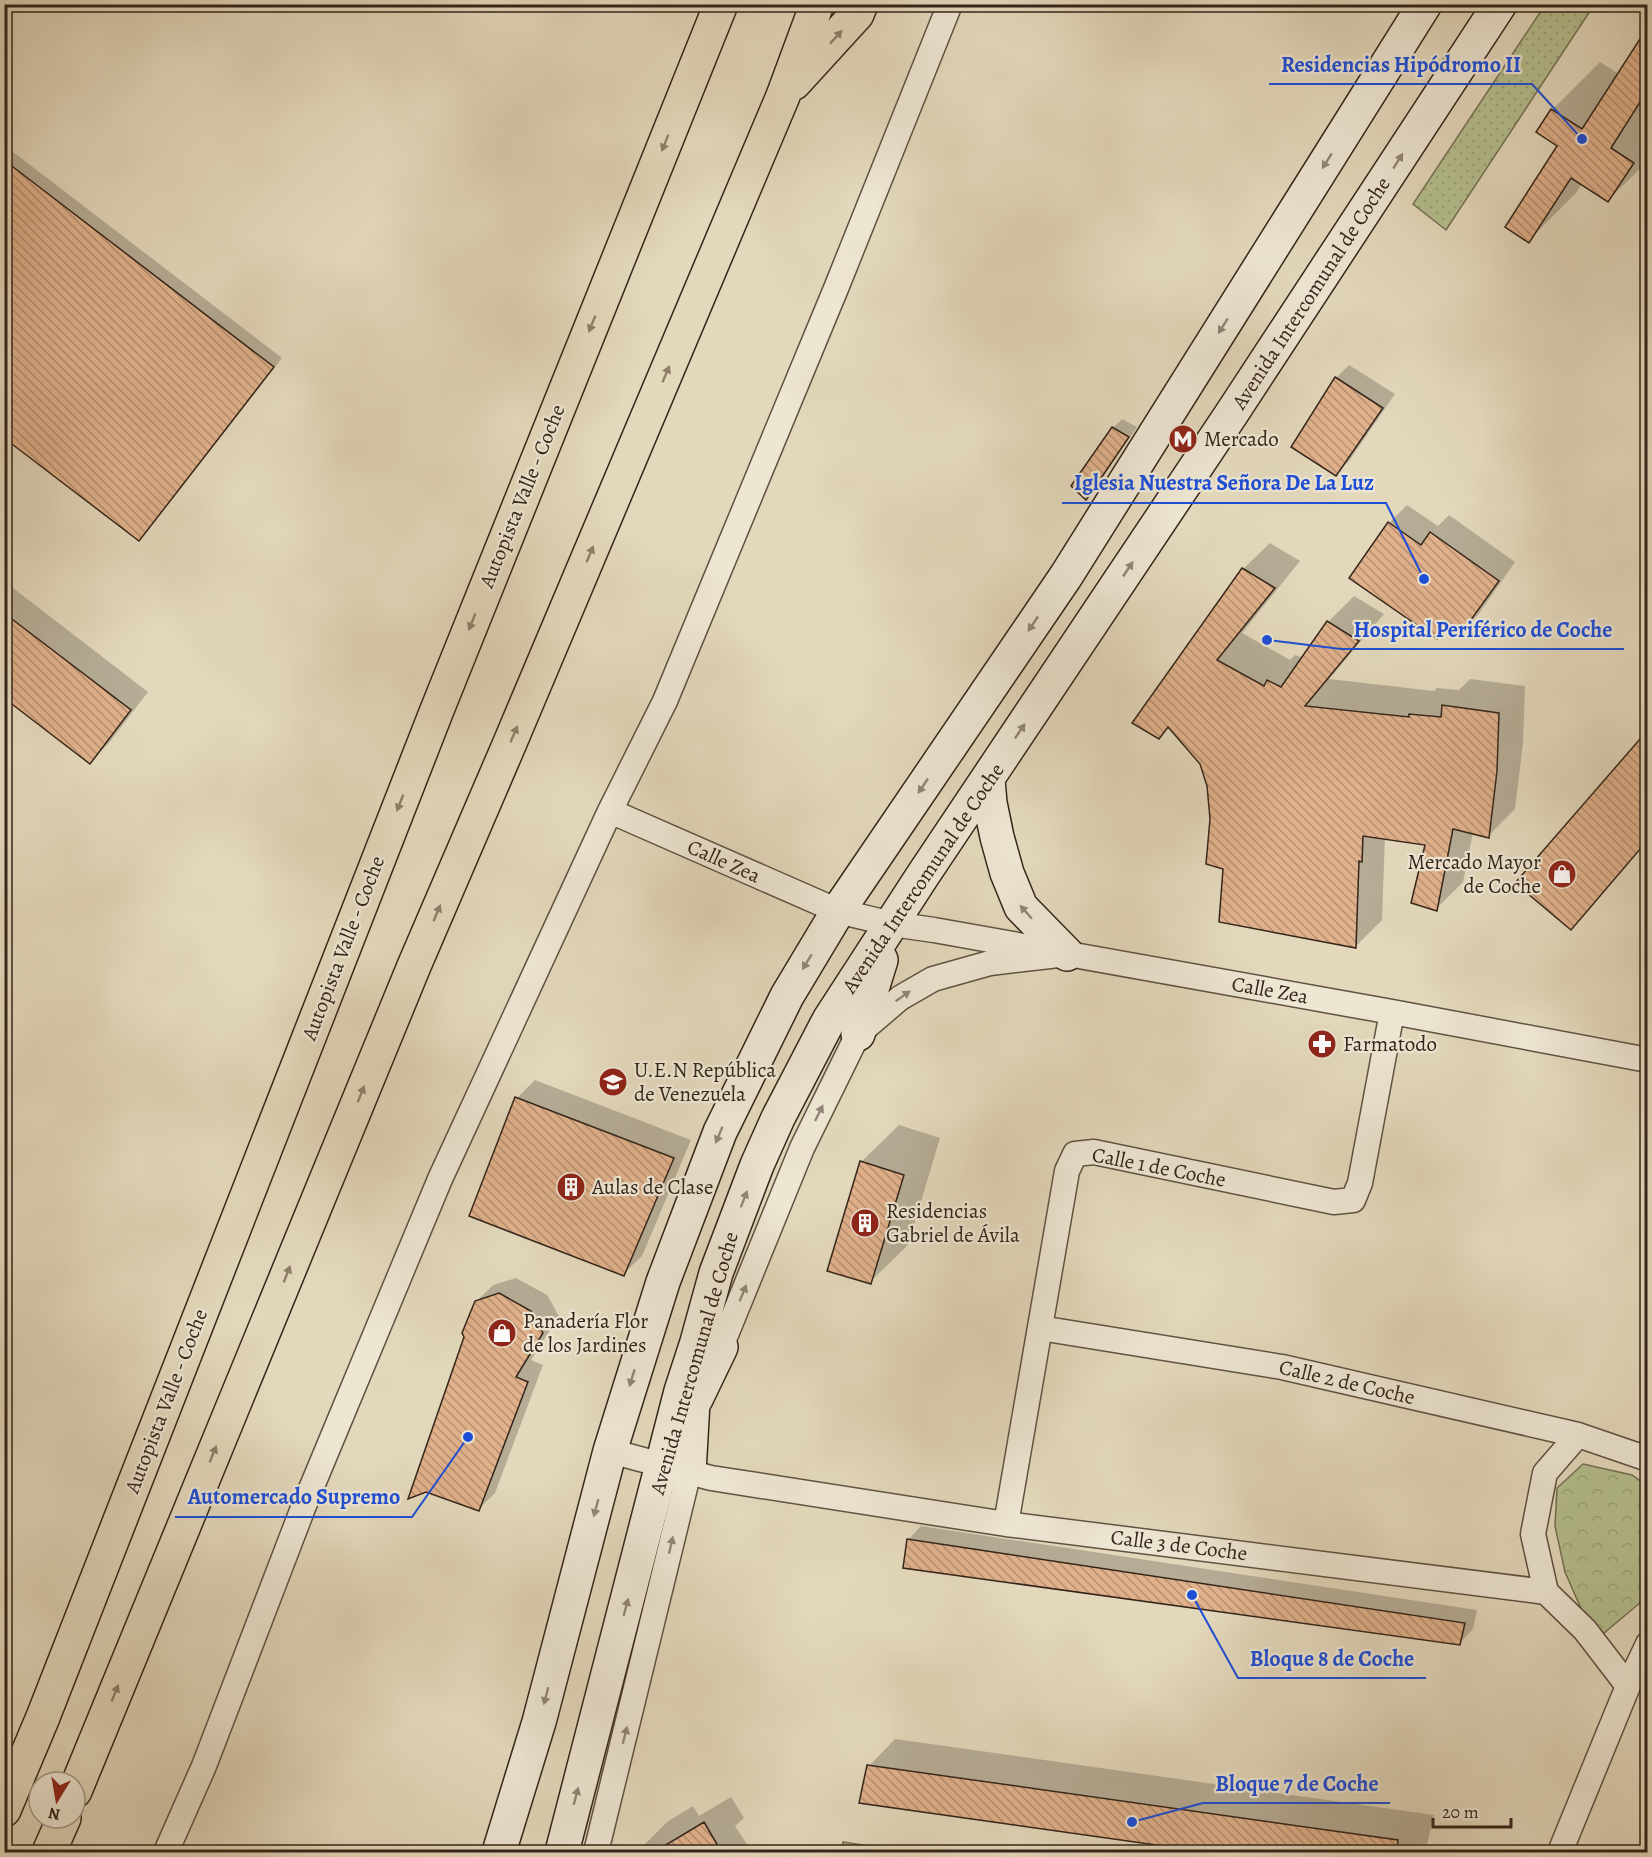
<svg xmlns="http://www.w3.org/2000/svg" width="1652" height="1857" viewBox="0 0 1652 1857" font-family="Alegreya,serif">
	<defs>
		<pattern id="grass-dots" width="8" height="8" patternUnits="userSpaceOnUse" patternTransform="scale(1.5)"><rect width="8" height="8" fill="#b5be8f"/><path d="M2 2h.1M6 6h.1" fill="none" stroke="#9ca37b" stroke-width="1.8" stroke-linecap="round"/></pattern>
		<pattern id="forest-crowns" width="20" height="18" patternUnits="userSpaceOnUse" patternTransform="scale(1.5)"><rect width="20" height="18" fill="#b5be8f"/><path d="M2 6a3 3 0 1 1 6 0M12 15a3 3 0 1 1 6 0" fill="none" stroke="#9ca37b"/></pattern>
		<pattern id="building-back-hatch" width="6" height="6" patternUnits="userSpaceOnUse" patternTransform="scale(1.5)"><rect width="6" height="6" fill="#e0b18b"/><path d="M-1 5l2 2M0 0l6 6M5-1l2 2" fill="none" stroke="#b69071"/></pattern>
	</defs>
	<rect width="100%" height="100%" fill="#e3d8bc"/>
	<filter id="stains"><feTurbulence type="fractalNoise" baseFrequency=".00333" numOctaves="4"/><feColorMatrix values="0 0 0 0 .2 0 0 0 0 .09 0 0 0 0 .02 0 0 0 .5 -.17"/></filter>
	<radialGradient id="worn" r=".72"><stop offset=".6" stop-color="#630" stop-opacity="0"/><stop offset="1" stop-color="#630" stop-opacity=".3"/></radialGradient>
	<!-- grass -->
	<path fill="url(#grass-dots)" stroke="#747254" stroke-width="1.5" d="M1545,5h49l-148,225 -33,-26z"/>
	<!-- forest -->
	<path fill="url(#forest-crowns)" stroke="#747254" stroke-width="1.5" d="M1583,1464l49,11 15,11v111l-43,36 -17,-11 -22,-50 -10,-46 2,-38z
		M843,1842l66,10h-67z"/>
	<!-- shadow -->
	<path fill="#0003" d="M1648,30v131l-40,39 -26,-16 -6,9 -48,48 31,-96 -21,-13 14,-22 48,-48 19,12z
		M4,145l278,213 -134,172 -9,9 -135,-103z
		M1349,365l46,29 -46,67 -13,13v-96z
		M1122,419l15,8 -42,62 -9,8 -13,-11 40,-58z
		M1407,505l31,21 11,-11 66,47 -37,53 -18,18 -11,-8 -12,12 -86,-60 38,-54z
		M1270,543l30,18 -58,72 48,27 5,-5 8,3 25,-36 26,-26 30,18 -55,65 105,12 3,-3 22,2 11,-11 55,7 -2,57 -8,66 -27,27 -15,-4 -10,50 -27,27 -9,-66 -42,-6 -3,83 -26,26 -131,-78 -14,-49 -2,-33 -8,-23 -31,-36 -11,10 84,-168z
		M4,581l144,111 -40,52 -18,18 -86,-66z
		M1648,733v108l-77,87 -53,-45z
		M535,1080l156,60 -49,116 -19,18 -152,-59 46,-117z
		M899,1125l41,13 -32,107 -38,37 -9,-120z
		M516,1278l31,17 12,21 -28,44 12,5 -48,128 -17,17 -2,-208 17,-17z
		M921,1526l556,84 -4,19 -13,14 -552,-103z
		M895,1739l539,76 -9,37h-209l-355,-50 8,-36z
		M731,1797l13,21 -9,8 17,26h-110l-2,-3 27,-27 26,-16 6,10z"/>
	<!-- building -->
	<path fill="url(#building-back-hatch)" stroke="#34251a" stroke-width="1.5" d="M1647,28v63l-36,57 23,15 -26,39 -37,-24 -42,65 -24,-16 52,-81 -21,-14 15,-23 31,20z
		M4,160l270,207 -135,174 -135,-103z
		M1335,377l48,31 -47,68 -45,-29z
		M1112,427l17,10 -43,63 -15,-14z
		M1388,522l33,23 9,-13 69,49 -39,54 -14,-10 -9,14 -88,-61z
		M1242,568l33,20 -58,72 47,26 3,-6 14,7 46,-66 32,20 -54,65 104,11v-3l32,3 1,-12 57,8 -2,58 -8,67 -36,-9 -16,82 -26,-8 14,-58 -62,-9 -1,26 -3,-1 -3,87 -137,-26 4,-53 -17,-5 4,-45 -3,-33 -7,-22 -32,-37 -9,12 -27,-16z
		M4,613l127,97 -41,54 -86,-66z
		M1647,731v110l-76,89 -56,-47z
		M515,1097l159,61 -50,118 -155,-60z
		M860,1161l44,14 -33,109 -44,-13z
		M499,1293l32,18 12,22 -27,44 12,5 -49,129 -53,-19 -18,7 56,-162 -2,-4 13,-32z
		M907,1539l558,84 -5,22 -557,-77z
		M867,1765l531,75 -1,12h-191l-347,-49z
		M704,1822l14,24 -11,6h-53z"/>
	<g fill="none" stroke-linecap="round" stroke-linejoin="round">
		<!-- street casing -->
		<g stroke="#605242" stroke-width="27">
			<path id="street" d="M610,811l228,100 54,13 42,6 458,82 256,48
				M1040,1328l242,39 296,68 70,24
				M717,1363l4,-16 81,-199 56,-114 42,-36 33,-19 57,-16 77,-9
				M610,1451l101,27 295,46 540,68 39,38 43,56
				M1006,1524l61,-353 8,-17 19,-2 240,50 19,-2 7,-17 32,-171
				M1546,1592l-13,-58 12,-61 33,-38
				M166,1852l38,-86 99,-258 137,-329 170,-368 55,-110 172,-415 113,-282
				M596,1852l97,-397
				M1560,1852l68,-166 20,-42"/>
		</g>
		<!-- secondary casing -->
		<g stroke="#34251a" stroke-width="36">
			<path id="secondary" d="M988,780l2,23 7,34 10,36 14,34 46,47
				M858,1034l23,-74
				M696,1399l25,-52
				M689,1472l4,-70
				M499,1852l40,-130 71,-271 53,-169 57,-150 67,-136 51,-85 228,-335 359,-572
				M562,1852l119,-461 16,-49 19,-69 41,-108 21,-47 51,-98 94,-145 309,-462 268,-409"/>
		</g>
		<!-- highway casing -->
		<g stroke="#34251a" stroke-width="36">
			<path id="highway" d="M794,83l63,-69 4,-10
				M75,1791l339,-825 95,-221 274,-649 34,-92
				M4,1810l39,-93 394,-1007 284,-706
				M49,1852l15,-34"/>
		</g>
		<!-- street -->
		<use href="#street" stroke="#ede6d3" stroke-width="24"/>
		<!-- secondary -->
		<use href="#secondary" stroke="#ede6d3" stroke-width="33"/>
		<!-- highway -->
		<use href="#highway" stroke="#e3d8bc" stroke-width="33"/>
	</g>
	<!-- one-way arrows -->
	<defs><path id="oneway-solid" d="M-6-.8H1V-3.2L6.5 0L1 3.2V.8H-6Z" transform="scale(1.5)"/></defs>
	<g fill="#8c7e6b">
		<use href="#oneway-solid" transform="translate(836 37) rotate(-48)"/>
		<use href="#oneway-solid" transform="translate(665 143) rotate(112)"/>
		<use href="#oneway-solid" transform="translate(592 324) rotate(112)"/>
		<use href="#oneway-solid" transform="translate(666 374) rotate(-67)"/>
		<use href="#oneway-solid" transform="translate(590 554) rotate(-67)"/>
		<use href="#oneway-solid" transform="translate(472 622) rotate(112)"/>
		<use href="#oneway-solid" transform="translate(514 734) rotate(-67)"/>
		<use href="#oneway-solid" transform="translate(400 803) rotate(111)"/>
		<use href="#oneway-solid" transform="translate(437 913) rotate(-67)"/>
		<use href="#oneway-solid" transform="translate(361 1094) rotate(-68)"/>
		<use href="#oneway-solid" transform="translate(287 1274) rotate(-68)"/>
		<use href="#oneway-solid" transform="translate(213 1454) rotate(-68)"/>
		<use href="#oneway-solid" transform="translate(115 1693) rotate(-68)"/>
	</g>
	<g fill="#908676">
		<use href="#oneway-solid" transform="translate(1327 161) rotate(122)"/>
		<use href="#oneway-solid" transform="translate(1398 161) rotate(-58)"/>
		<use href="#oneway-solid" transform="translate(1223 326) rotate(122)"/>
		<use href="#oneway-solid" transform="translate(1128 569) rotate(-56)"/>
		<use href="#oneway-solid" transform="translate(1033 624) rotate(124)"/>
		<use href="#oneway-solid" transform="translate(1020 731) rotate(-56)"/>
		<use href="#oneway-solid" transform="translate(923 786) rotate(124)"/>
		<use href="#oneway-solid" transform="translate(1026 912) rotate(-131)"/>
		<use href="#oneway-solid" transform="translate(807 962) rotate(121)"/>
		<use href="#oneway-solid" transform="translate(903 996) rotate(-35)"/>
		<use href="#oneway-solid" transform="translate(819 1113) rotate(-64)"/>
		<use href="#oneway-solid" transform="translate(719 1135) rotate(113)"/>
		<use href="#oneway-solid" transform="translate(744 1199) rotate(-69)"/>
		<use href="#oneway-solid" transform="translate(743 1293) rotate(-68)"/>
		<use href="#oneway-solid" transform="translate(632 1378) rotate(107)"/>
		<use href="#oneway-solid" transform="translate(596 1508) rotate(105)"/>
		<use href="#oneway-solid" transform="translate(671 1545) rotate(-77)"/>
		<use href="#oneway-solid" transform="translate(626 1607) rotate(-75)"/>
		<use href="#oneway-solid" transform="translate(546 1696) rotate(105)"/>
		<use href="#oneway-solid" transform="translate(625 1735) rotate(-76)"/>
		<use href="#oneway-solid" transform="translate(576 1796) rotate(-75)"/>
	</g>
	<!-- icons -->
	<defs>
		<g id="metro-disc" transform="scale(1.5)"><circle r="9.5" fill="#8f2418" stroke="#ede6d3"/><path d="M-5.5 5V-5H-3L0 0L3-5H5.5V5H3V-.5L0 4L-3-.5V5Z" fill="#fff"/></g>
		<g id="shop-disc" transform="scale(1.5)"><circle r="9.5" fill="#8f2418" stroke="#ede6d3"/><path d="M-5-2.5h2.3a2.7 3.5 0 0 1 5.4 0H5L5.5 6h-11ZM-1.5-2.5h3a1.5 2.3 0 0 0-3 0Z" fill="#fff"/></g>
		<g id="pharmacy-disc" transform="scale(1.5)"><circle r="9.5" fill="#8f2418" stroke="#ede6d3"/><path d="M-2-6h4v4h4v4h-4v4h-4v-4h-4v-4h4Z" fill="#fff"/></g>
		<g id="school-disc" transform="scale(1.5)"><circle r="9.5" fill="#8f2418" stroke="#ede6d3"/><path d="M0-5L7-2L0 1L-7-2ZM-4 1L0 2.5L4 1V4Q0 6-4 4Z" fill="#fff"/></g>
		<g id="building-disc" transform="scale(1.5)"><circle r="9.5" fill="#8f2418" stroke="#ede6d3"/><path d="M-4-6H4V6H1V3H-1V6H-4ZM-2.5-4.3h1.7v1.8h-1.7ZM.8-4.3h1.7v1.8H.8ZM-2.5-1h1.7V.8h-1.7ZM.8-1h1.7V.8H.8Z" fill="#fff"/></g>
	</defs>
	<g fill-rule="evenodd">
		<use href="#metro-disc" x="1183" y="439"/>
		<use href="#shop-disc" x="1562" y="874"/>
		<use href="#pharmacy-disc" x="1322" y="1044"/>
		<use href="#school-disc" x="613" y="1082"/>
		<use href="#building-disc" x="571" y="1187"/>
		<use href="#building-disc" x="865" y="1223"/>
		<use href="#shop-disc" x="502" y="1333"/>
	</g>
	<g text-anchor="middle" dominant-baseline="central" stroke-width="4.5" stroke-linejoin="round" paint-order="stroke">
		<!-- street labels -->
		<g font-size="21" fill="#34251a" stroke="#ede6d3">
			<text transform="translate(1311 293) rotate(-57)">Avenida Intercomunal de Coche</text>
			<text transform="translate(522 496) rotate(-68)">Autopista Valle - Coche</text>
			<text transform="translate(724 861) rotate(24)">Calle Zea</text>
			<text transform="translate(923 878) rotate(-56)">Avenida Intercomunal de Coche</text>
			<text transform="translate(343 948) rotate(-69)">Autopista Valle - Coche</text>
			<text transform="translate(1270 990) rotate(10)">Calle Zea</text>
			<text transform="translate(1159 1167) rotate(11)">Calle 1 de Coche</text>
			<text transform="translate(694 1363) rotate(-74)">Avenida Intercomunal de Coche</text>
			<text transform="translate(1347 1382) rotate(13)">Calle 2 de Coche</text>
			<text transform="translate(166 1401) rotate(-69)">Autopista Valle - Coche</text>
			<text transform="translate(1179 1545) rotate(7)">Calle 3 de Coche</text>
		</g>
		<!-- poi labels -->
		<g font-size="21" fill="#34251a" stroke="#ede6d3" text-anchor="start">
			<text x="1204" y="439">Mercado</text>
			<text x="1541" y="862" text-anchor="end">Mercado Mayor<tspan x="1541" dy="24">de Coche</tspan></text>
			<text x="1343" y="1044">Farmatodo</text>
			<text x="634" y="1070">U.E.N República<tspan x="634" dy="24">de Venezuela</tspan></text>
			<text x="592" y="1187">Aulas de Clase</text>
			<text x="886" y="1211">Residencias<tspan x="886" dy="24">Gabriel de Ávila</tspan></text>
			<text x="523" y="1321">Panadería Flor<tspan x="523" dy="24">de los Jardines</tspan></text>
		</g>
	</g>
	<!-- callouts -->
	<path fill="none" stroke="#1d4ed8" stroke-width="2" d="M1582 139L1532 84H1269M1424 579L1386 503H1062M1267 640L1341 649H1624M468 1437L412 1517H175M1192 1595L1238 1678H1426M1132 1822L1203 1803H1390"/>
	<g fill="#1d4ed8" stroke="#ede6d3" stroke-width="2">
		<circle cx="1582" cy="139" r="6"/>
		<circle cx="1424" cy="579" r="6"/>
		<circle cx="1267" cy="640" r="6"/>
		<circle cx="468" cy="1437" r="6"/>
		<circle cx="1192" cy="1595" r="6"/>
		<circle cx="1132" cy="1822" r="6"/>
	</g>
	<g font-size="22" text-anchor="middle" font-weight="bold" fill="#1d4ed8" stroke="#ede6d3" stroke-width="4.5" stroke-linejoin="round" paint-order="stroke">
		<text x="1401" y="72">Residencias Hipódromo II</text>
		<text x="1224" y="490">Iglesia Nuestra Señora De La Luz</text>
		<text x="1483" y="637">Hospital Periférico de Coche</text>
		<text x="294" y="1504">Automercado Supremo</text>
		<text x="1332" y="1666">Bloque 8 de Coche</text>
		<text x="1297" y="1791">Bloque 7 de Coche</text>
	</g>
	<!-- margin -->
	<rect width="1652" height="1857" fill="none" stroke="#e3d8bc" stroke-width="24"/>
	<rect x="6" y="6" width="1640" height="1845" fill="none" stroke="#34251a" stroke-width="3"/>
	<rect x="12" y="12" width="1628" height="1833" fill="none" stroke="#34251a" stroke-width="1.5"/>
	<!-- north arrow -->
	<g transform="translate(57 1800) rotate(191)"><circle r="28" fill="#ede6d3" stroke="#a39989" stroke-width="1.5"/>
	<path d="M0-4.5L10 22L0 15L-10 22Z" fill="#8f2418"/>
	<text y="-9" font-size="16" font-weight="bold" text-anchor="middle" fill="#34251a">N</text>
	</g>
	<!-- scale -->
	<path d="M1433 1818v9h78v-9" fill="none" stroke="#34251a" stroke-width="3"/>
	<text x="1442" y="1818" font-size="18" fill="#34251a" stroke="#ede6d3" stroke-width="4.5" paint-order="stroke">20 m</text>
	<rect width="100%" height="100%" filter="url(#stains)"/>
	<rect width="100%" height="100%" fill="url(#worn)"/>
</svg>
